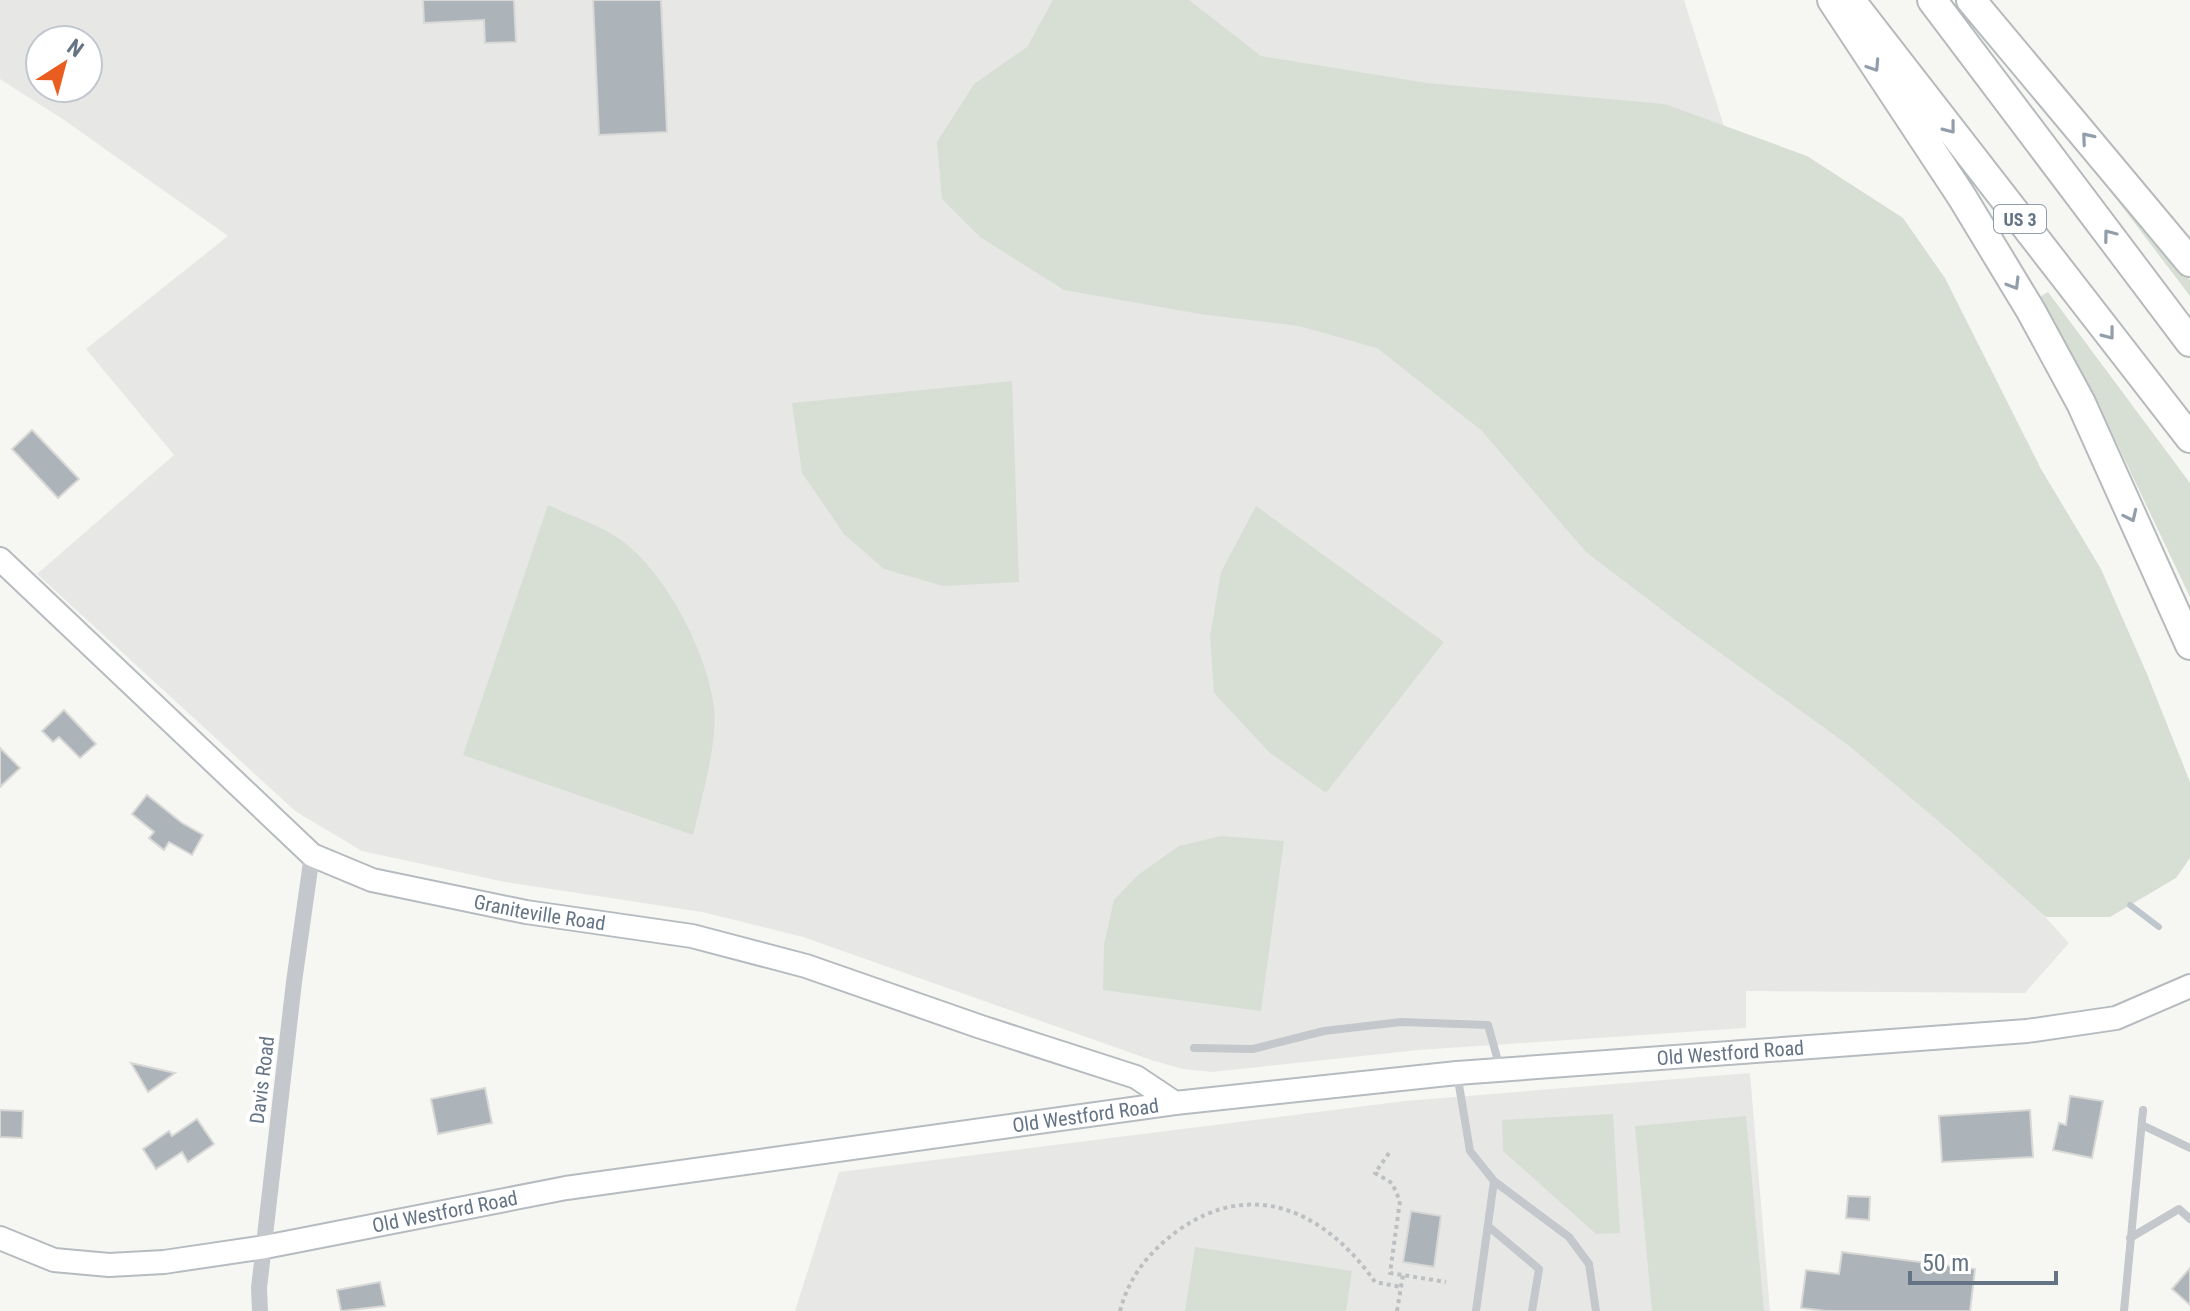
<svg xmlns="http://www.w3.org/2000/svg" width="2190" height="1311" viewBox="0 0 2190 1311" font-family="'Roboto Condensed',sans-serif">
	<rect width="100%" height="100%" fill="#f6f7f3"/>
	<!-- built -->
	<path fill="#e7e8e6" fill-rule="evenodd" d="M0,0h1684l253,798 132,145 -44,50 -279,-2v37l-327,22 -207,22 -29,-3 -29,-8 -351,-124 -101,-25 -197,-30 -143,-31 -67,-40 -258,-237 137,-119 -88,-106 142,-113 -164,-116 -64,-41zM40,40h48v48h-48z
		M1750,1073l20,238h-975l44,-139 566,-71z"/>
	<!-- green -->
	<path fill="#d7ded4" d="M1053,0h136l72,56 166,27 238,21 142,52 96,62 42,60 96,191 60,100 46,105 43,108v76l-14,20 -66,39h-64l-97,-87 -101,-85 -165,-119 -97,-74 -105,-122 -104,-82 -78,-22 -99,-12 -136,-24 -84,-53 -38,-38 -5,-57 37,-58 53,-37z
		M2064,127l126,153v16l-127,-167z
		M2048,292l142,191v114l-98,-206 -52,-94z
		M1012,381l7,201 -76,4 -59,-17 -40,-35 -42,-61 -10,-70z
		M548,505c21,10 46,18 67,31 48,30 92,115 99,171 4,36 -13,93 -21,128l-230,-80z
		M1256,506l188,136 -118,151 -57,-41 -55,-59 -4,-57 11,-64z
		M1221,836l63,5 -23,170 -158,-21 1,-46 10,-44 24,-25 41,-29z
		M1613,1114l7,119 -24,1 -93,-83 -1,-31z
		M1746,1116l18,195h-112l-17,-185z
		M1195,1247l157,24 -6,40h-161z"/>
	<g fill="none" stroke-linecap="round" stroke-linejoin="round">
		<!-- stream -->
		<path stroke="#bdc7cd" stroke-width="6" d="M2130,905l29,22"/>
	</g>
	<!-- building -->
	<path fill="#acb3b9" stroke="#d8d8d6" stroke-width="2" d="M423,0h91l2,42 -31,1 -1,-23 -60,3z
		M593,0h68l6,132 -68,3z
		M32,430l47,49 -21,19 -46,-49z
		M64,710l32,34 -16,14 -21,-21 -6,5 -11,-11z
		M0,748l20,20 -20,19z
		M147,795l35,28 21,12 -11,20 -23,-13 -5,8 -15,-12 5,-6 -22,-18z
		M131,1063l44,10 -27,19z
		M485,1088l7,35 -54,11 -7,-35z
		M2070,1096l33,5 -11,57 -39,-8 6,-27 7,2z
		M0,1110l23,1 -1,27 -22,-1z
		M2030,1110l3,47 -91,5 -3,-46z
		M197,1119l17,25 -26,18 -6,-10 -26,17 -13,-20 26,-18 3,5z
		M1848,1196l22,1 -1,23 -23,-2z
		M1411,1211l30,5 -7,51 -31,-5z
		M1842,1252l133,17 -5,42h-144l-25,-3 5,-38 33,4z
		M2190,1268v37l-18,-16z
		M380,1282l5,24 -44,5 -4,-21z"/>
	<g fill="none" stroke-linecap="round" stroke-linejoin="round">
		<!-- secondary casing -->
		<g stroke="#b6bbc0" stroke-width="26">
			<g id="secondary">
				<path id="s1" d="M0,559l312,296 60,25 154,32 166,24 114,30 175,61 155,50 39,26"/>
				<path id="s2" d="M0,1238l54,22 55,5 55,-3 101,-15 301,-59 609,-85 282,-30 570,-42 89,-13 74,-32"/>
			</g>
		</g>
		<!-- motorway casing -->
		<g stroke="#b6babd" stroke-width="32">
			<path id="motorway" d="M1832,0l130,197 69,114 50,92 109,242
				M1932,0l258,342
				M1971,0l219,262
				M1851,1l339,437"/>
		</g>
		<!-- path -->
		<path stroke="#bdc0c2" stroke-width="4" stroke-dasharray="4 4" stroke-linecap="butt" d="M1389,1153l-14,20 17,10 8,18 -10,72 56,9
			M1120,1311c9,-34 28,-58 56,-79 76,-56 150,-20 199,50l26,5
			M1397,1311l6,-36"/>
		<!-- service -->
		<path stroke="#c4c7cb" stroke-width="8" d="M1194,1048l59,1 71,-18 77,-9 87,3 12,43
			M1457,1073l13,78 24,30 75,56 20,27 7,47
			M2142,1125l48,23
			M1488,1226l51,43 -7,42
			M2130,1238l49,-29 11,10
			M1476,1311l18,-130
			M2124,1311l19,-201"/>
		<!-- minor -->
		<path stroke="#c4c7cb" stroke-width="16" d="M260,1311l-1,-23 35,-306 18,-127"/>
		<!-- secondary -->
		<use href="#secondary" stroke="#fff" stroke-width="22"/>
		<!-- motorway -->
		<use href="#motorway" stroke="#fff" stroke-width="28"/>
	</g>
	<!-- one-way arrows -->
	<defs><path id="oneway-chevron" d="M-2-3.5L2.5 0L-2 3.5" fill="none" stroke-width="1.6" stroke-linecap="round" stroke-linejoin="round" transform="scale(2)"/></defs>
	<g stroke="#929eaa">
		<use href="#oneway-chevron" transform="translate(1874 66) rotate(57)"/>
		<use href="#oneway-chevron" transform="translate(1950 128) rotate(52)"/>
		<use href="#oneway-chevron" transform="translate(2087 138) rotate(-130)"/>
		<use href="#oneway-chevron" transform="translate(2109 235) rotate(-127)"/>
		<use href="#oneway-chevron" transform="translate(2014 284) rotate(59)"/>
		<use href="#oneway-chevron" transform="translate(2109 334) rotate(52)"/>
		<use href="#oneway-chevron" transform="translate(2131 516) rotate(65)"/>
	</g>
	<g text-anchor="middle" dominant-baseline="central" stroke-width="8" stroke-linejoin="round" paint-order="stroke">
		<!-- shield labels -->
		<rect fill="#fff" stroke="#929eaa" stroke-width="2" x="1994" y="205" width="52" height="28" rx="6"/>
		<g font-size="18" font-weight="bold" fill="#647485">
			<text x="2020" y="219">US 3</text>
		</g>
		<!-- street labels -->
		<g font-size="20" fill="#647485" stroke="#fff">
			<text stroke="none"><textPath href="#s1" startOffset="666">Graniteville Road</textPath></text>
			<text stroke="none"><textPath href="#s2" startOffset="1750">Old Westford Road</textPath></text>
			<text transform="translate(262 1080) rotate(-83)">Davis Road</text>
			<text stroke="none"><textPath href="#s2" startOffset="1102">Old Westford Road</textPath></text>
			<text stroke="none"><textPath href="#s2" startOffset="454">Old Westford Road</textPath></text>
		</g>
	</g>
	<!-- north arrow -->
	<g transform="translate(64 64) rotate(36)"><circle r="38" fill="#ffffff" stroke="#c1c7ce" stroke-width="2"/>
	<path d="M0-6L14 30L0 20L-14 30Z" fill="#ea5d20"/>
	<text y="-12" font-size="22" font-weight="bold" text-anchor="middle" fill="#647485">N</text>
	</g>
	<!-- scale -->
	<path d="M1910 1271v12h146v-12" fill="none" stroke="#647485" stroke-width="4"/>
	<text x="1922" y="1271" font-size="24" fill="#647485" stroke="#ffffff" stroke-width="6" paint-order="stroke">50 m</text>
</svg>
